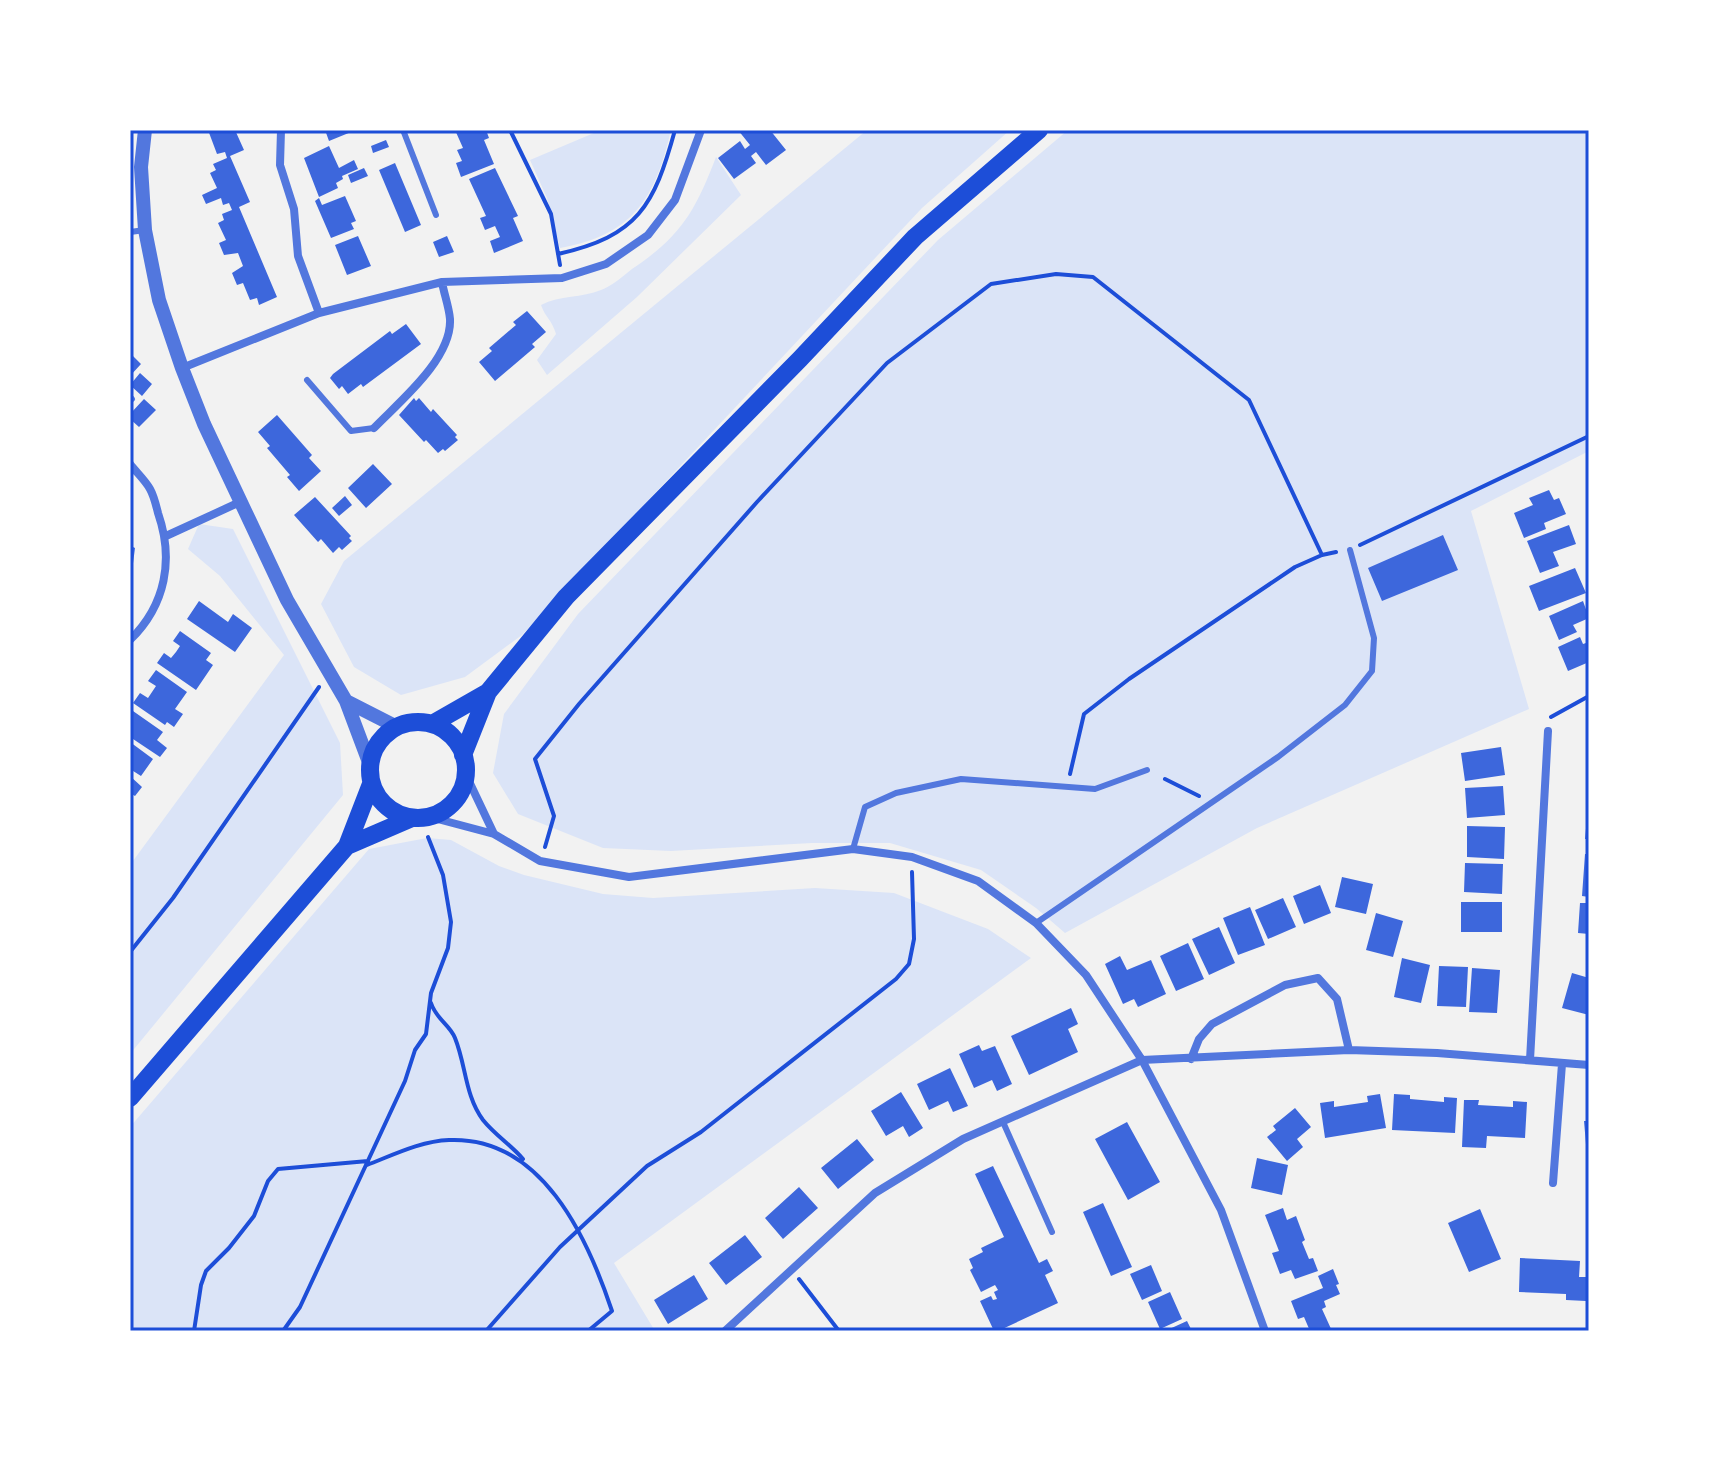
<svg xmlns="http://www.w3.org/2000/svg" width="1719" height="1461" viewBox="0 0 1719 1461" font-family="'Exo 2',sans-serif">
	<rect width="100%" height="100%" fill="#f2f2f2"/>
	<!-- green -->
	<path fill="#dbe4f7" d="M601,130h70c-16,69 -38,105 -111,118l-13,-50 -17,-38z
		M867,130h143l-88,78 -400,427 -57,42 -64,18 -47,-28 -33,-63 23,-43z
		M1068,130h521v321l-118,60 58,198 -272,119 -192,105 -29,-25 -55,-38 -91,-27h-78l-141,8 -68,-3 -85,-34 -25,-41 11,-59 74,-100 360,-374z
		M716,157l25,38 -104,102 -90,78 -10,-15 19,-26c-4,-14 -11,-17 -15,-29 19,-10 41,-7 60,-15 11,-4 22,-14 31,-21 49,-33 63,-57 84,-112z
		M199,524l34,5 107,214 3,52 -213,259v-189l154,-210 -64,-79 -32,-27z
		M427,838l24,2 48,26 25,9 79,19 50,4 162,-10 79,5 94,36 43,29 -417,305 41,68h-525v-204l239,-278z"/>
	<!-- building -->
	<path fill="#3d67dc" d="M208,130h27l9,20 -14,6 20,46 -11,5 38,90 -18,8 -2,-7 -7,2 -7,-17 -6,2 -5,-12 11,-7 -5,-13 -14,2 -5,-12 7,-3 -8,-17 6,-3 -2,-6 10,-4 -3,-7 -6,2 -2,-7 -15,6 -4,-9 15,-7 -7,-15 6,-3 -3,-6 14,-6 -2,-6 -8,2z
		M325,130h31l-27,11z
		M455,130h31l3,8 -5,2 10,24 -33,13 -5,-14 6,-2 -5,-11 6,-2z
		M738,130h32l16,20 -20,15 -10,-13 -5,4 5,7 -22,16 -16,-21 22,-17 5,8 5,-4z
		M386,140l3,7 -16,6 -2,-7z
		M329,146l10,22 15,-8 4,9 -16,7 1,3 -7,4 2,5 -19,9 -15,-39z
		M395,163l26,62 -16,7 -26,-62z
		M364,168l4,8 -17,7 -3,-8z
		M495,168l23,48 -5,2 10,23 -29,12 -4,-12 10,-4 -5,-11 -10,4 -5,-12 6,-2 -17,-37z
		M345,196l11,25 -5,2 3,6 -23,9 -16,-37 4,-3 3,7z
		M358,236l13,30 -24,9 -12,-30z
		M447,236l7,16 -15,5 -6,-15z
		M527,311l19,21 -14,12 3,3 -40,34 -16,-19 13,-11 -3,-3 27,-23 -3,-3z
		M406,324l15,20 -58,43 -2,-3 -13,10 -6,-8 -3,3 -9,-11 3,-4 57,-43 2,3z
		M130,353l11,11 -11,12z
		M140,373l12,11 -10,12 -12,-11z
		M414,398l2,3 3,-3 12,14 2,-3 24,26 -2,2 3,3 -13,11 -2,-2 -5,4 -12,-13 -2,2 -25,-27z
		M144,399l12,11 -17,17 -9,-8v-5z
		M277,415l35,40 -3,3 12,13 -22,20 -12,-14 3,-2 -23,-27 3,-2 -12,-14z
		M373,464l19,20 -26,24 -18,-20z
		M1549,490l5,10 5,-2 7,16 -22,9 2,6 -22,9 -10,-25 19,-8 -4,-7z
		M345,496l7,9 -13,11 -7,-8z
		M315,497l36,39 -2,2 3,3 -10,9 -3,-3 -6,6 -12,-14 -3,3 -24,-27z
		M1569,525l7,19 -23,8 6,14 -19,7 -13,-32z
		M1443,535l15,35 -76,31 -14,-33z
		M130,539h3v8l2,1 -3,23z
		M1575,568l11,25 -47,18 -10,-25z
		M199,601l29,21 5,-8 19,14 -17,24 -48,-33z
		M1583,601l6,17 -16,7 4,7 -18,8 -10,-24z
		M180,631l31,22 -5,7 7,5 -17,25 -39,-27 7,-10 7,5 5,-6 4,-6 -7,-5z
		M1580,637l3,7 6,-2v20l-21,9 -10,-24z
		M156,670l31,22 -12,17 8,5 -9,13 -7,-5 -2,3 -32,-22 7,-10 8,5 8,-12 -8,-5z
		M133,711l30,21 -6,8 10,8 -7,9 -30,-20v-22z
		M130,742l23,17 -12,17 -11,-7z
		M1501,747l4,28 -40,6 -4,-28z
		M130,776l12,11 -7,9 -5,-3z
		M1503,786l2,29 -38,3 -2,-30z
		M1587,818h2v21h-4z
		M1467,826l38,1 -1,32 -37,-2z
		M1585,854h4v43l-7,-1z
		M1465,863l38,1 -1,30 -38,-2z
		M1342,877l31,7 -7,30 -31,-7z
		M1320,885l11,28 -27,11 -11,-28z
		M1283,898l13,29 -28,12 -13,-29z
		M1461,902h41v30h-41z
		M1580,903h9v31l-11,-1z
		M1250,907l15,38 -27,10 -15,-37z
		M1376,913l27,8 -10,36 -27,-7z
		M1219,927l16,36 -26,12 -17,-36z
		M1188,943l16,36 -28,12 -16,-35z
		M1120,956l7,14 24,-10 15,34 -28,13 -4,-8 -11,5 -18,-40z
		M1402,958l28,7 -9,38 -27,-6z
		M1439,966l29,1 -2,40 -29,-1z
		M1472,968l28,2 -3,43 -28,-1z
		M1572,973l17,5v37l-27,-7z
		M1071,1008l7,16 -10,5 10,23 -49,23 -18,-39z
		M979,1045l3,6 13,-5 17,38 -15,7 -5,-11 -18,8 -15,-34z
		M950,1068l18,38 -15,6 -5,-11 -19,9 -12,-26z
		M901,1092l22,36 -14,9 -6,-11 -17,10 -15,-25z
		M1380,1094l6,34 -61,10 -5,-35 14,-2v6l34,-5 -1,-6z
		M1394,1094l16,1v4l34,3v-5l13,1 -2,35 -63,-3z
		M1464,1100h15l-1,5 35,2v-6l14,1 -2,36 -38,-2 -1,12 -24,-1z
		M1295,1108l16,19 -14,12 6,8 -16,14 -20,-24 9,-7 -3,-4z
		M1584,1121h5v35h-2z
		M1127,1122l33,60 -32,18 -33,-61z
		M857,1139l17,21 -36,29 -17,-21z
		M1257,1158l31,7 -6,30 -31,-7z
		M993,1166l46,97 8,-4 6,12 -8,4 13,28 -60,28h-4l-14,-30 11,-5 2,4 4,-1 -3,-7 4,-2 -3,-5 -14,7 -11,-22 3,-2 -4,-9 14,-7 -2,-4 23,-11 -29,-63z
		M799,1187l19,21 -35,31 -18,-21z
		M1103,1203l29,64 -21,9 -28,-64z
		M1283,1208l4,12 9,-4 9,24 -3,2 7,17 4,-1 5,13 -23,8 -4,-9 -11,4 -8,-21 7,-2 -14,-36z
		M1480,1209l21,50 -32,13 -21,-49z
		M745,1235l17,22 -36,28 -17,-22z
		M1520,1258l60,3 -1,16h8l-1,24 -20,-1v-6l-47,-2z
		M1151,1265l11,26 -20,9 -12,-26z
		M1333,1269l6,15 -3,1 4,9 -16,7 2,6 -4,2 10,22h-22l-6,-14 -6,2 -7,-18 32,-13 -5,-12z
		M694,1275l14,24 -40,25 -14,-24z
		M1170,1292l12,27 -22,10 -12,-27z
		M1187,1321l5,10h-27z"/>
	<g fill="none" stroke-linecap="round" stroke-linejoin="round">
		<!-- path -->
		<path stroke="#1d4ed8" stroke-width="4" d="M510,130l41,84 9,51
			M558,254c80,-18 96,-48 117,-124
			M1360,545l229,-109
			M1551,717l38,-21
			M1070,774l14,-60 45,-35 166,-112 27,-12 14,-3
			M1165,779l34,17
			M545,847l9,-31 -19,-57 44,-55 178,-202 130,-139 104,-79 65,-10 37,3 156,123 73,155
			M130,952l43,-54 146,-211
			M431,1003c5,16 19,22 24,35 11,27 10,58 28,82 12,15 28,25 40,39
			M367,1165c26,-10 54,-24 82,-25 92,-4 138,96 163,171l-24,20
			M799,1279l40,52
			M194,1331l7,-46 5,-14 23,-23 25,-32 14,-35 10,-12 90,-8
			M283,1331l17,-24 105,-226 10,-31 11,-16 5,-41 17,-45 3,-26 -8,-47 -15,-38
			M486,1331l74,-84 87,-81 54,-34 195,-153 13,-15 5,-25 -2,-67"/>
		<!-- service -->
		<path stroke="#5277de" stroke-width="6" d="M403,130l33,85
			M130,232l15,-2
			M307,380l44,51 23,-3
			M130,400l2,-1
			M853,849l12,-42 31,-14 65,-14 134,10 52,-19
			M1036,923l242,-166 67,-52 27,-34 2,-33 -24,-88
			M1003,1122l49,110"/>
		<!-- minor -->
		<path stroke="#5277de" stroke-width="8" d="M281,130l-1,35 14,44 4,47 21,57
			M182,368l137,-55 123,-31 120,-4 44,-14 42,-29 27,-35 26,-70
			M374,428c25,-26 78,-69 76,-109 -1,-12 -6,-25 -8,-37
			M130,464c6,8 15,16 20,25 4,7 6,16 8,24 16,46 8,92 -28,127
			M166,536l74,-34
			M466,775l28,59
			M430,817l64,17 46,27 89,16 224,-28 59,8 66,24 58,42 50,52 56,85 79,150 44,121
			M1191,1059l8,-20 13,-15 73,-39 33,-7 19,21 12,51
			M1530,1060l18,-329
			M1553,1183l9,-119
			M725,1331l150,-138 88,-54 179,-79 207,-10 88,3 152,12"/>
		<!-- tertiary -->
		<path stroke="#5277de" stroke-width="14" d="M145,130l-4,37 4,63 14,70 23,68 22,56 83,176 59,101 24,64
			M346,701l51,26"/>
		<!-- trunk -->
		<path stroke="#1d4ed8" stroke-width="18" d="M370 770a48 48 0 1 1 96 0a48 48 0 1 1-96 0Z
			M432,724l56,-32
			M463,755l25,-63 78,-95 234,-238 115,-122 124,-107
			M347,846l65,-28
			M130,1098l217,-252 24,-62"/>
	</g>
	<!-- border -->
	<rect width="1719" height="1461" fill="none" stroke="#ffffff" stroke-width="264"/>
	<rect x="132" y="132" width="1455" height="1197" fill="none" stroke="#1d4ed8" stroke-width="3"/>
</svg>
